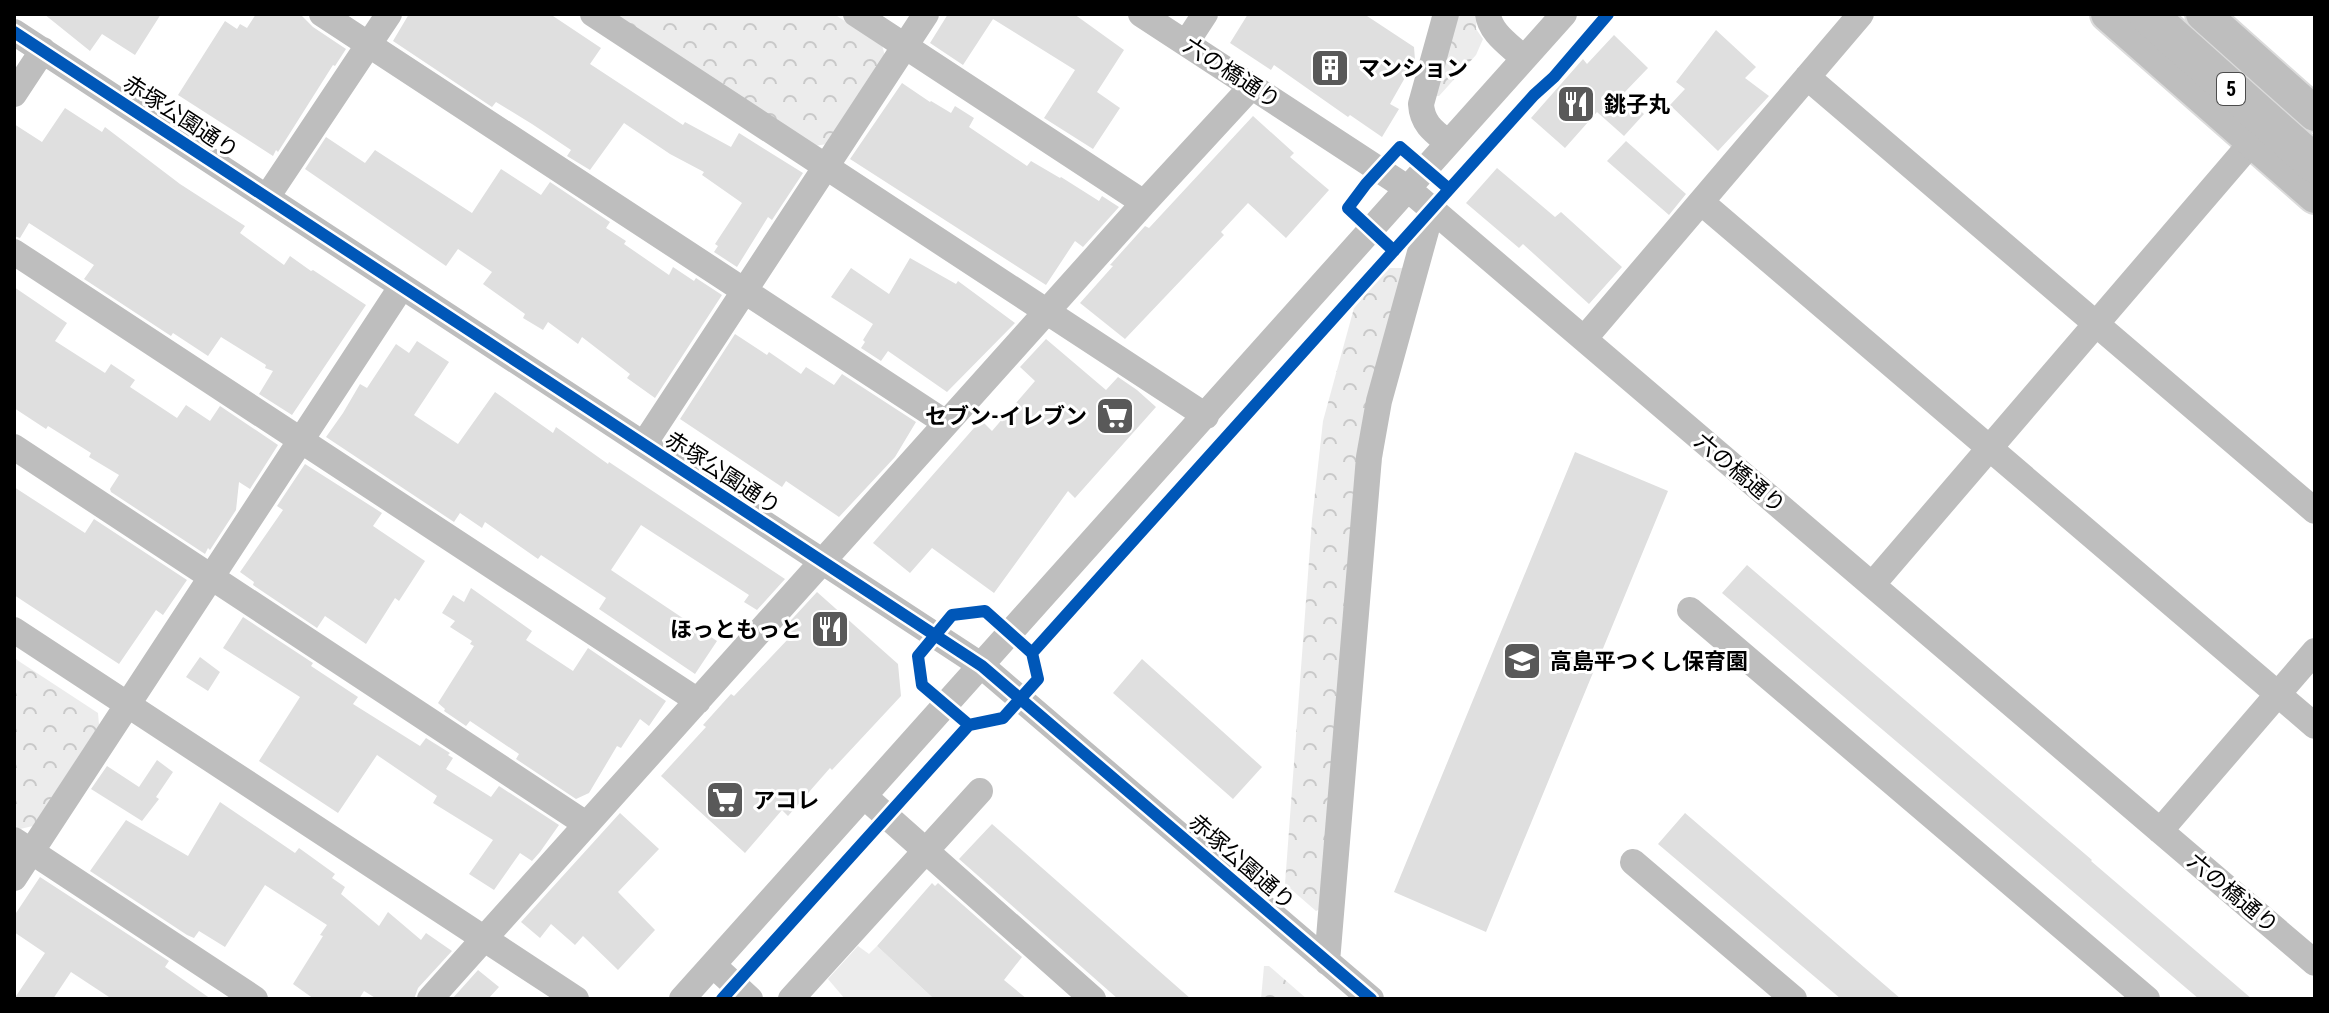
<svg xmlns="http://www.w3.org/2000/svg" width="2329" height="1013" viewBox="0 0 2329 1013" font-family="'Roboto Condensed','Noto Sans JP',sans-serif">
	<defs>
		<pattern id="park-crowns" width="20" height="18" patternUnits="userSpaceOnUse" patternTransform="scale(2)"><rect width="20" height="18" fill="#ececec"/><path d="M2 6a3 3 0 1 1 6 0M12 15a3 3 0 1 1 6 0" fill="none" stroke="#c9c9c9"/></pattern>
	</defs>
	<rect width="100%" height="100%" fill="#fff"/>
	<!-- grass -->
	<path fill="#ececec" d="M858,946l11,8 8,-8 57,53h-89l-17,-20z"/>
	<!-- park -->
	<path fill="url(#park-crowns)" d="M613,14h221l48,31 3,11 -58,88 -12,2z
		M1453,14h24l-1,15 7,10 -7,16 -37,41h-9z
		M1388,268h19l-84,640 -7,3 -31,-27 27,-364 11,-99 31,-113z
		M14,658l84,55 1,12 -66,101 -13,3 -6,-4z
		M1264,966h5l38,33h-46z"/>
	<!-- building -->
	<path fill="#dfdfdf" d="M44,14h117l-26,41 -33,-21 -12,17z
		M256,14h44l13,13 33,22 -11,17 -2,-1 -55,87 -2,-2 -3,6 -95,-61 47,-74 12,8 3,-5 7,4z
		M409,14h141l51,34 -11,16 93,61 2,-3 46,25 8,-14 64,40 -31,47 -4,-3 -31,50 -23,-15 4,-6 -3,-2 27,-41 -40,-28 2,-3 -34,-18 -46,-31 -34,47 -23,-14 4,-6 -39,-26 -36,-22 -4,5 -99,-66z
		M948,14h126l50,36 -27,42 23,16 -27,41 -49,-31 31,-48 -82,-51 -30,46 -33,-22z
		M1248,14h116l50,33 1,13 -25,44 9,5 -17,28 -32,-22 -2,2 -74,-52 -3,5 -41,-27z
		M1716,30l40,37 -11,11 24,18 -51,55 -48,-46 15,-16 -9,-7z
		M1614,35l34,33 -26,27 22,19 -20,22 -27,-24 -32,36 -34,-30 52,-59 4,5z
		M902,83l28,19 1,-1 20,12 4,-7 19,12 -5,9 58,39 4,-5 29,17 1,-1 38,24 3,-5 17,11 -36,40 -8,-6 -29,44 -196,-126z
		M65,108l37,24 3,-5 75,57 65,42 -5,7 44,32 6,-9 21,15 2,-1 53,35 -74,110 -33,-21 14,-23 -8,-3 1,-3 -45,-28 -13,19 -35,-23 -2,3 -87,-57 10,-14 -65,-42 -9,15 -6,-2v-112l28,18z
		M1253,116l41,37 -4,4 39,33 -43,48 -38,-35 -27,29 3,3 -99,104 -45,-36 33,-37 -3,-1 35,-39 4,2z
		M326,137l39,26 10,-13 97,63 29,-44 40,26 9,-13 60,40 -4,6 20,13 -2,3 45,31 4,-8 21,14 2,-3 26,17 -67,103 -28,-20 3,-4 -48,-37 -4,7 -30,-22 -5,8 -20,-12 2,-4 -42,-30 9,-12 -34,-23 -12,17 -141,-97z
		M1626,141l60,53 -17,21 -62,-54z
		M1497,168l58,49 6,-5 61,55 -33,37 -66,-60 -4,4 -53,-45z
		M910,258l46,26 2,-3 57,42 -68,69 -59,-41 -7,10 -20,-13 4,-6 -2,-2 10,-16 -42,-27 20,-29 38,26z
		M14,287l53,36 -12,18 50,32 6,-9 24,16 -5,7 47,31 9,-13 24,16 10,-15 58,39 -28,44 -11,-7 -3,28 -26,40 -2,-2 -3,6 -94,-62 -1,-3 9,-14 -30,-18 2,-4 -43,-27 -2,3 -32,-21z
		M735,334l32,21 2,-3 32,22 5,-7 28,18 8,-11 74,48 -21,35 -56,60 -53,-36 -4,6 -102,-68z
		M1046,339l60,51 12,-13 19,13 19,17 -81,91 -7,-7 -74,102 -62,-45 -22,25 -37,-30 108,-123 11,11 43,-50 -15,-14z
		M417,341l32,21 -35,53 44,29 37,-52 58,41 3,-6 52,37 1,-2 176,117 -28,31 -13,-8 5,-7 -108,-70 -30,45 106,71 -22,33 -96,-65 7,-11 -65,-43 -3,4 -53,-37 -3,6 -22,-15 -6,9 -128,-85 17,-24 17,-29 7,4 29,-44 13,9z
		M1575,452l93,39 -182,441 -92,-40z
		M305,464l77,49 -9,13 52,35 -26,40 -4,-3 -29,46 -41,-28 -8,12 -64,-43 1,-3 -14,-10 43,-62 -6,-4z
		M14,487l71,46 9,-14 93,61 -24,35 -7,-5 -37,54 -105,-69z
		M1747,565l345,295 -1,1 161,138h-53l-477,-406z
		M471,588l61,43 -6,9 47,31 15,-23 78,53 -17,25 -9,-7 -19,29 -4,-2 -28,47 -13,6 -60,-40 3,-5 -49,-33 -4,5 -22,-15 1,-2 -7,-6 36,-57 -4,-2 2,-3 -22,-14 5,-6 -13,-8 11,-18 11,7z
		M817,592l81,72 3,32 -69,74 -2,-2 -42,48 -6,-6 -37,43 -84,-77 45,-49 -3,-2 28,-31 3,2 55,-58 -8,-7z
		M243,617l70,46 -2,3 47,31 -5,7 67,42 6,-8 24,15 -2,2 5,3 -7,11 45,28 8,-11 60,39 -19,27 -8,9 -12,-8 -26,37 -25,-16 24,-34 -60,-37 4,-7 -60,-41 -39,58 -79,-52 41,-64 -77,-49z
		M200,657l20,15 -12,19 -22,-14z
		M1142,659l120,108 -29,32 -120,-106z
		M157,760l16,12 -17,25 3,2 -17,22 -51,-32 16,-23 32,21z
		M220,802l75,51 4,-5 36,26 -3,4 13,9 -4,7 38,32 9,-14 33,28 5,-7 26,18 -34,37 -4,11h-37l-13,-8 -5,8h-45l-21,-15 30,-48 -3,-1 7,-10 -62,-40 -40,62 -26,-16 -5,7 -7,-3 -97,-64 36,-51 62,36z
		M620,813l39,36 -41,43 37,38 -37,40 -35,-34 -8,9 -24,-21 -11,14 -19,-16z
		M1685,813l216,186h-60l-183,-155z
		M992,824l199,175h-73l-76,-67 -83,-73z
		M40,877l129,84 -4,6 46,32h-99l-41,-27 -18,27h-39l31,-46 -31,-21v-16z
		M932,883l3,3 3,-3 84,74 -18,23 23,19h-93l-57,-53z
		M478,970l21,17 -11,12h-36z"/>
	<g fill="none" stroke-linecap="round" stroke-linejoin="round">
		<!-- major casing -->
		<g stroke="#dbdbdb" stroke-width="38">
			<path id="major" d="M2108,14l207,182
				M2203,14l112,100"/>
		</g>
		<!-- highway casing -->
		<g stroke="#dbdbdb" stroke-width="42">
			<path id="highway" d="M2147,14l168,150"/>
		</g>
		<!-- minor -->
		<path stroke="#bebebe" stroke-width="26" d="M322,14l624,409
			M593,14l613,402
			M856,14l288,189
			M1141,14l266,174 908,775
			M1446,14l-25,90c1,19 12,27 26,38
			M1488,14c2,19 22,31 35,44
			M14,32l968,634 389,333
			M1186,43l19,-29
			M1807,77l508,434
			M14,94l29,-44
			M267,197l122,-183
			M1701,202l614,524
			M14,252l684,449
			M1584,339l277,-325
			M644,444l282,-430
			M14,447l572,377
			M1872,585l381,-444
			M1690,610l457,389
			M14,630l562,369
			M864,796l229,203
			M2160,831l155,-180
			M14,840l241,159
			M1633,862l161,137
			M14,878l388,-592
			M1327,962l42,-505 10,-56 53,-192
			M713,965l37,34
			M430,999l714,-796 108,-117
			M682,999l882,-985
			M791,999l189,-208"/>
		<!-- major -->
		<use href="#major" stroke="#bebebe" stroke-width="34"/>
		<!-- highway -->
		<use href="#highway" stroke="#bebebe" stroke-width="38"/>
		<!-- cycleway casing -->
		<g stroke="#fff" stroke-width="17">
			<path id="cycleway" d="M14,32l968,634 389,333
				M1394,251l-46,-43 18,-24 34,-37 49,42
				M969,725l-47,-40 -4,-29 34,-41 33,-4 47,42
				M722,999l247,-274 34,-7 35,-39 -6,-26 502,-558 20,-18 54,-63"/>
		</g>
		<!-- cycleway -->
		<use href="#cycleway" stroke="#0057b8" stroke-width="12"/>
	</g>
	<!-- icons -->
	<defs>
		<g id="building-square" transform="scale(2)"><rect x="-9" y="-9" width="18" height="18" rx="4" fill="#595959" stroke="#fff"/><path d="M-4-6H4V6H1V3H-1V6H-4ZM-2.5-4.3h1.7v1.8h-1.7ZM.8-4.3h1.7v1.8H.8ZM-2.5-1h1.7V.8h-1.7ZM.8-1h1.7V.8H.8Z" fill="#fff"/></g>
		<g id="restaurant-square" transform="scale(2)"><rect x="-9" y="-9" width="18" height="18" rx="4" fill="#595959" stroke="#fff"/><path d="M-5-6h1v4h1v-4h1v4h1v-4h1v5L-1.5 .5V6h-2V.5L-5-1ZM5-6V6H3V1.5H1.5Q1.5-4 5-6Z" fill="#fff"/></g>
		<g id="supermarket-square" transform="scale(2)"><rect x="-9" y="-9" width="18" height="18" rx="4" fill="#595959" stroke="#fff"/><path d="M-6-5.5h2.5l.6 2H6L4.5 2H-2.5L-4.4-4H-6ZM-1.5 3.2a1.3 1.3 0 1 0 .1 0ZM3 3.2a1.3 1.3 0 1 0 .1 0Z" fill="#fff"/></g>
		<g id="school-square" transform="scale(2)"><rect x="-9" y="-9" width="18" height="18" rx="4" fill="#595959" stroke="#fff"/><path d="M0-5L7-2L0 1L-7-2ZM-4 1L0 2.5L4 1V4Q0 6-4 4Z" fill="#fff"/></g>
	</defs>
	<g fill-rule="evenodd">
		<use href="#building-square" x="1330" y="68"/>
		<use href="#restaurant-square" x="1576" y="104"/>
		<use href="#supermarket-square" x="1115" y="416"/>
		<use href="#restaurant-square" x="830" y="629"/>
		<use href="#school-square" x="1522" y="661"/>
		<use href="#supermarket-square" x="725" y="800"/>
	</g>
	<g text-anchor="middle" dominant-baseline="central" stroke-width="6" stroke-linejoin="round" paint-order="stroke">
		<!-- shield labels -->
		<rect fill="#fff" stroke="#4c4c4c" stroke-width="2" x="2217" y="73" width="28" height="32" rx="6"/>
		<g font-size="20" font-weight="bold" fill="#000">
			<text x="2231" y="89">5</text>
		</g>
		<!-- poi labels -->
		<g font-size="22" font-weight="bold" fill="#000" stroke="#fff" text-anchor="start">
			<text x="1358" y="68">マンション</text>
			<text x="1604" y="104">銚子丸</text>
			<text x="1087" y="416" text-anchor="end">セブン-イレブン</text>
			<text x="802" y="629" text-anchor="end">ほっともっと</text>
			<text x="1550" y="661">高島平つくし保育園</text>
			<text x="753" y="800">アコレ</text>
		</g>
		<!-- street labels -->
		<g font-size="22" fill="#000" stroke="#fff">
			<text transform="translate(1232 73) rotate(33)">六の橋通り</text>
			<text transform="translate(181 117) rotate(33)">赤塚公園通り</text>
			<text transform="translate(723 473) rotate(33)">赤塚公園通り</text>
			<text transform="translate(1740 473) rotate(40)">六の橋通り</text>
			<text transform="translate(1242 862) rotate(41)">赤塚公園通り</text>
			<text transform="translate(2233 893) rotate(40)">六の橋通り</text>
		</g>
	</g>
	<!-- border -->
	<rect width="2329" height="1013" fill="none" stroke="#000000" stroke-width="32"/>
</svg>
